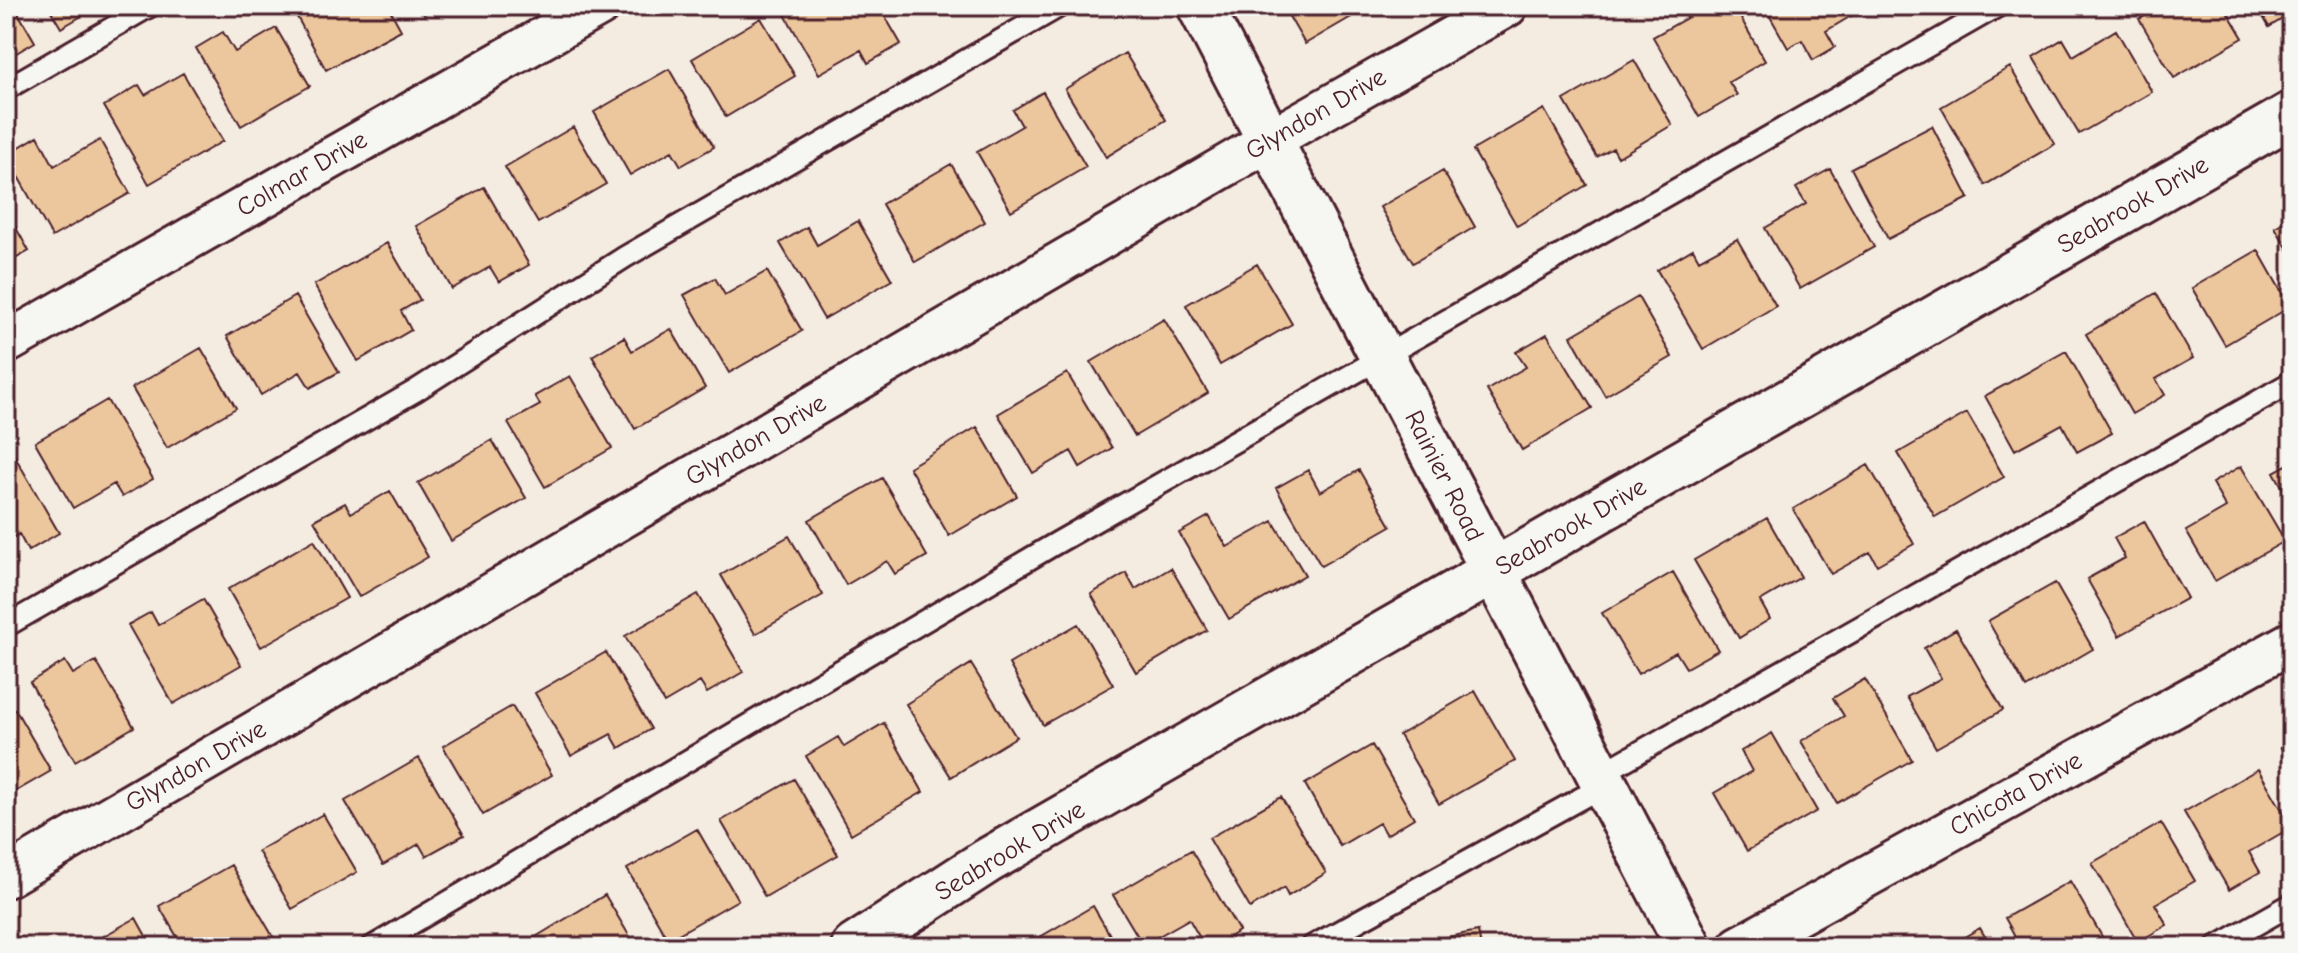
<svg xmlns="http://www.w3.org/2000/svg" width="2298" height="953" viewBox="0 0 2298 953" font-family="'Comic Neue',sans-serif">
	<rect width="100%" height="100%" fill="#f4ece1"/>
	<filter id="ink" filterUnits="userSpaceOnUse"><feTurbulence type="fractalNoise" baseFrequency=".0125" numOctaves="2"/><feDisplacementMap in="SourceGraphic" scale="16" xChannelSelector="R" yChannelSelector="G"/><feConvolveMatrix kernelMatrix="1 2 1 2 8 2 1 2 1" color-interpolation-filters="sRGB"/></filter>
	<g filter="url(#ink)">
		<!-- building -->
		<path fill="#ecc69c" stroke="#4a1f2b" stroke-width="2" d="M6,6h8l21,36 -29,17z
			M48,6h51l-38,22z
			M291,6h97l13,24 -75,40z
			M420,6h18l-14,8z
			M780,6h99l22,38 -33,19 -7,-13 -42,24z
			M904,6h20l-16,8z
			M1283,6h87l-65,38z
			M1708,6h26l31,55 -36,21 8,13 -38,22 -46,-80z
			M1764,6h95l2,4 -35,21 9,16 -22,13 -11,-20 -14,8z
			M2163,6h61l19,32 -69,40 -35,-59z
			M2257,6h35v7l-23,14z
			M761,18l34,58 -69,41 -34,-58z
			M276,28l34,58 -69,40 -45,-78 27,-16 12,20z
			M2116,30l36,62 -73,42 -46,-77 30,-18 10,17z
			M1125,53l41,67 -60,37 -41,-68z
			M1634,60l38,65 -54,32 -5,-9 -16,9 -33,-57z
			M2010,67l45,77 -70,41 -44,-78z
			M669,69l45,78 -33,19 -9,-15 -42,24 -36,-63z
			M183,73l40,68 -74,43 -45,-78 35,-21 6,10z
			M1043,92l43,75 -75,44 -34,-59 45,-26 -9,-16z
			M1544,109l43,76 -70,41 -44,-76z
			M1932,126l37,72 -81,41 -37,-71z
			M573,127l33,57 -68,39 -33,-56z
			M38,136l16,30 46,-26 30,53 -78,44 -46,-82z
			M951,164l34,58 -70,40 -33,-58z
			M1830,169l44,78 -74,42 -35,-61 41,-24 -10,-16z
			M1443,171l32,56 -62,36 -33,-56z
			M484,187l45,78 -30,17 -9,-15 -38,22 -36,-63z
			M6,210l23,41 -23,13z
			M2292,217v39l-17,-29z
			M858,221l34,59 -68,39 -44,-76 27,-16 10,18z
			M1737,239l39,67 -73,43 -46,-79 36,-21 6,11z
			M387,243l33,57 -19,11 10,19 -53,31 -44,-76z
			M2258,250l32,57 -65,38 -33,-57z
			M1257,264l35,60 -72,41 -34,-60z
			M767,271l35,60 -73,42 -45,-78 31,-17 10,17z
			M2156,293l37,65 -37,21 9,16 -33,19 -46,-80z
			M295,296l44,76 -29,16 -10,-16 -39,23 -34,-59z
			M1638,297l34,60 -67,39 -34,-60z
			M1164,319l44,74 -73,43 -44,-74z
			M671,329l34,59 -70,41 -43,-73 32,-19 8,14z
			M1547,334l45,74 -70,42 -35,-60 39,-23 -10,-15z
			M201,348l35,60 -69,40 -35,-60z
			M2066,351l46,82 -35,19 -15,-28 -47,26 -30,-54z
			M1067,373l45,75 -32,19 -9,-16 -38,22 -35,-59z
			M570,376l42,72 -67,39 -37,-64 32,-18 -5,-9z
			M107,400l46,79 -31,18 -8,-13 -41,24 -38,-66z
			M1967,413l37,64 -69,40 -37,-64z
			M977,427l40,69 -68,40 -40,-69z
			M492,440l34,58 -75,43 -33,-58z
			M13,453l46,80 -31,18 -9,-17 -13,8v-85z
			M2292,462v43l-18,-33z
			M1868,465l46,79 -37,21 -7,-13 -39,22 -38,-65z
			M2241,466l44,75 -70,40 -29,-50 40,-23 -14,-25z
			M1308,470l12,22 39,-22 32,56 -70,40 -45,-78z
			M882,478l45,78 -32,18 -8,-13 -41,24 -37,-65z
			M390,491l38,66 -69,40 -45,-77 31,-17 6,10z
			M1209,516l18,31 46,-26 32,54 -76,44 -50,-86z
			M1767,518l34,59 -41,24 10,18 -31,19 -45,-78z
			M2144,521l43,77 -68,38 -32,-57 38,-21 -11,-20z
			M789,536l34,59 -68,39 -34,-59z
			M314,540l33,58 -86,49 -33,-58z
			M1171,568l36,62 -71,42 -45,-78 35,-21 9,16z
			M1673,572l45,78 -32,18 -10,-16 -38,22 -36,-61z
			M2055,583l38,66 -67,39 -38,-67z
			M698,594l45,78 -36,21 -7,-11 -36,21 -39,-67z
			M203,599l38,66 -68,39 -45,-79 23,-13 7,13z
			M1078,624l35,61 -70,40 -34,-61z
			M1956,629l47,81 -67,38 -29,-51 34,-19 -17,-30z
			M606,652l45,77 -32,19 -8,-14 -40,22 -36,-63z
			M65,661l8,13 23,-13 38,66 -59,34 -45,-79z
			M971,664l45,73 -65,40 -45,-73z
			M1865,679l47,81 -75,43 -36,-62 43,-25 -11,-18z
			M1475,691l40,70 -76,43 -40,-69z
			M512,706l40,69 -69,40 -40,-69z
			M15,709l36,62 -45,26v-82z
			M884,723l39,69 -72,42 -45,-78 32,-19 6,10z
			M1772,733l45,78 -70,40 -33,-58 38,-22 -11,-20z
			M2292,742v25l-11,-19z
			M1372,745l42,73 -28,17 -7,-12 -39,23 -35,-62z
			M419,758l45,77 -38,21 -7,-12 -36,21 -38,-64z
			M2258,769l34,58 -43,25 11,20 -31,18 -45,-78z
			M794,779l44,76 -73,42 -44,-76z
			M1281,797l45,76 -38,23 -4,-8 -34,20 -41,-70z
			M323,814l34,58 -65,37 -34,-58z
			M2161,823l34,58 -40,23 12,21 -29,17 -46,-79z
			M697,829l41,71 -70,40 -41,-71z
			M1191,850l48,81 -27,16h-7l-16,-28 -46,26 -30,-50z
			M231,865l44,75 -11,7h-30l-2,-3 -6,3h-43l-24,-41z
			M2070,881l38,66h-87l-16,-29z
			M605,895l31,52h-97l-5,-9z
			M1093,906l24,41h-94z
			M136,918l16,29h-68z
			M1980,928l11,19h-44z
			M1478,931l3,16h-78v-1z"/>
		<g fill="none" stroke-linecap="round" stroke-linejoin="round">
			<!-- service casing -->
			<g stroke="#4a1f2b" stroke-width="26">
				<path id="service" d="M6,89l144,-83
					M6,626l409,-235 210,-134 435,-251
					M1599,775l693,-393
					M372,947l681,-402 945,-539
					M1311,947l294,-162
					M2216,947l76,-43"/>
			</g>
			<!-- minor casing -->
			<g stroke="#4a1f2b" stroke-width="46">
				<path id="minor" d="M6,343l593,-337
					M6,877l1264,-737 237,-134
					M1739,947l553,-305"/>
			</g>
			<!-- tertiary casing -->
			<g stroke="#4a1f2b" stroke-width="50">
				<path id="tertiary" d="M1200,6l489,941
					M854,947l133,-86 1305,-747"/>
			</g>
			<!-- service -->
			<use href="#service" stroke="#f6f6f2" stroke-width="20"/>
			<!-- minor -->
			<use href="#minor" stroke="#f6f6f2" stroke-width="40"/>
			<!-- tertiary -->
			<use href="#tertiary" stroke="#f6f6f2" stroke-width="44"/>
		</g>
	</g>
	<g text-anchor="middle" dominant-baseline="central" stroke-width="8" stroke-linejoin="round" paint-order="stroke">
		<!-- street labels -->
		<g font-size="26" fill="#4a1f2b" stroke="#f6f6f2">
			<text transform="translate(1316 114) rotate(-30)">Glyndon Drive</text>
			<text transform="translate(302 174) rotate(-30)">Colmar Drive</text>
			<text transform="translate(2133 205) rotate(-30)">Seabrook Drive</text>
			<text transform="translate(756 440) rotate(-30)">Glyndon Drive</text>
			<text transform="translate(1444 476) rotate(63)">Rainier Road</text>
			<text transform="translate(1571 527) rotate(-30)">Seabrook Drive</text>
			<text transform="translate(196 766) rotate(-30)">Glyndon Drive</text>
			<text transform="translate(2016 794) rotate(-29)">Chicota Drive</text>
			<text transform="translate(1010 851) rotate(-31)">Seabrook Drive</text>
		</g>
	</g>
	<!-- margin -->
	<rect width="2298" height="953" fill="none" stroke="#f6f6f2" stroke-width="32"/>
	<rect x="16" y="16" width="2266" height="921" fill="none" stroke="#4a1f2b" stroke-width="3" filter="url(#ink)"/>
</svg>
